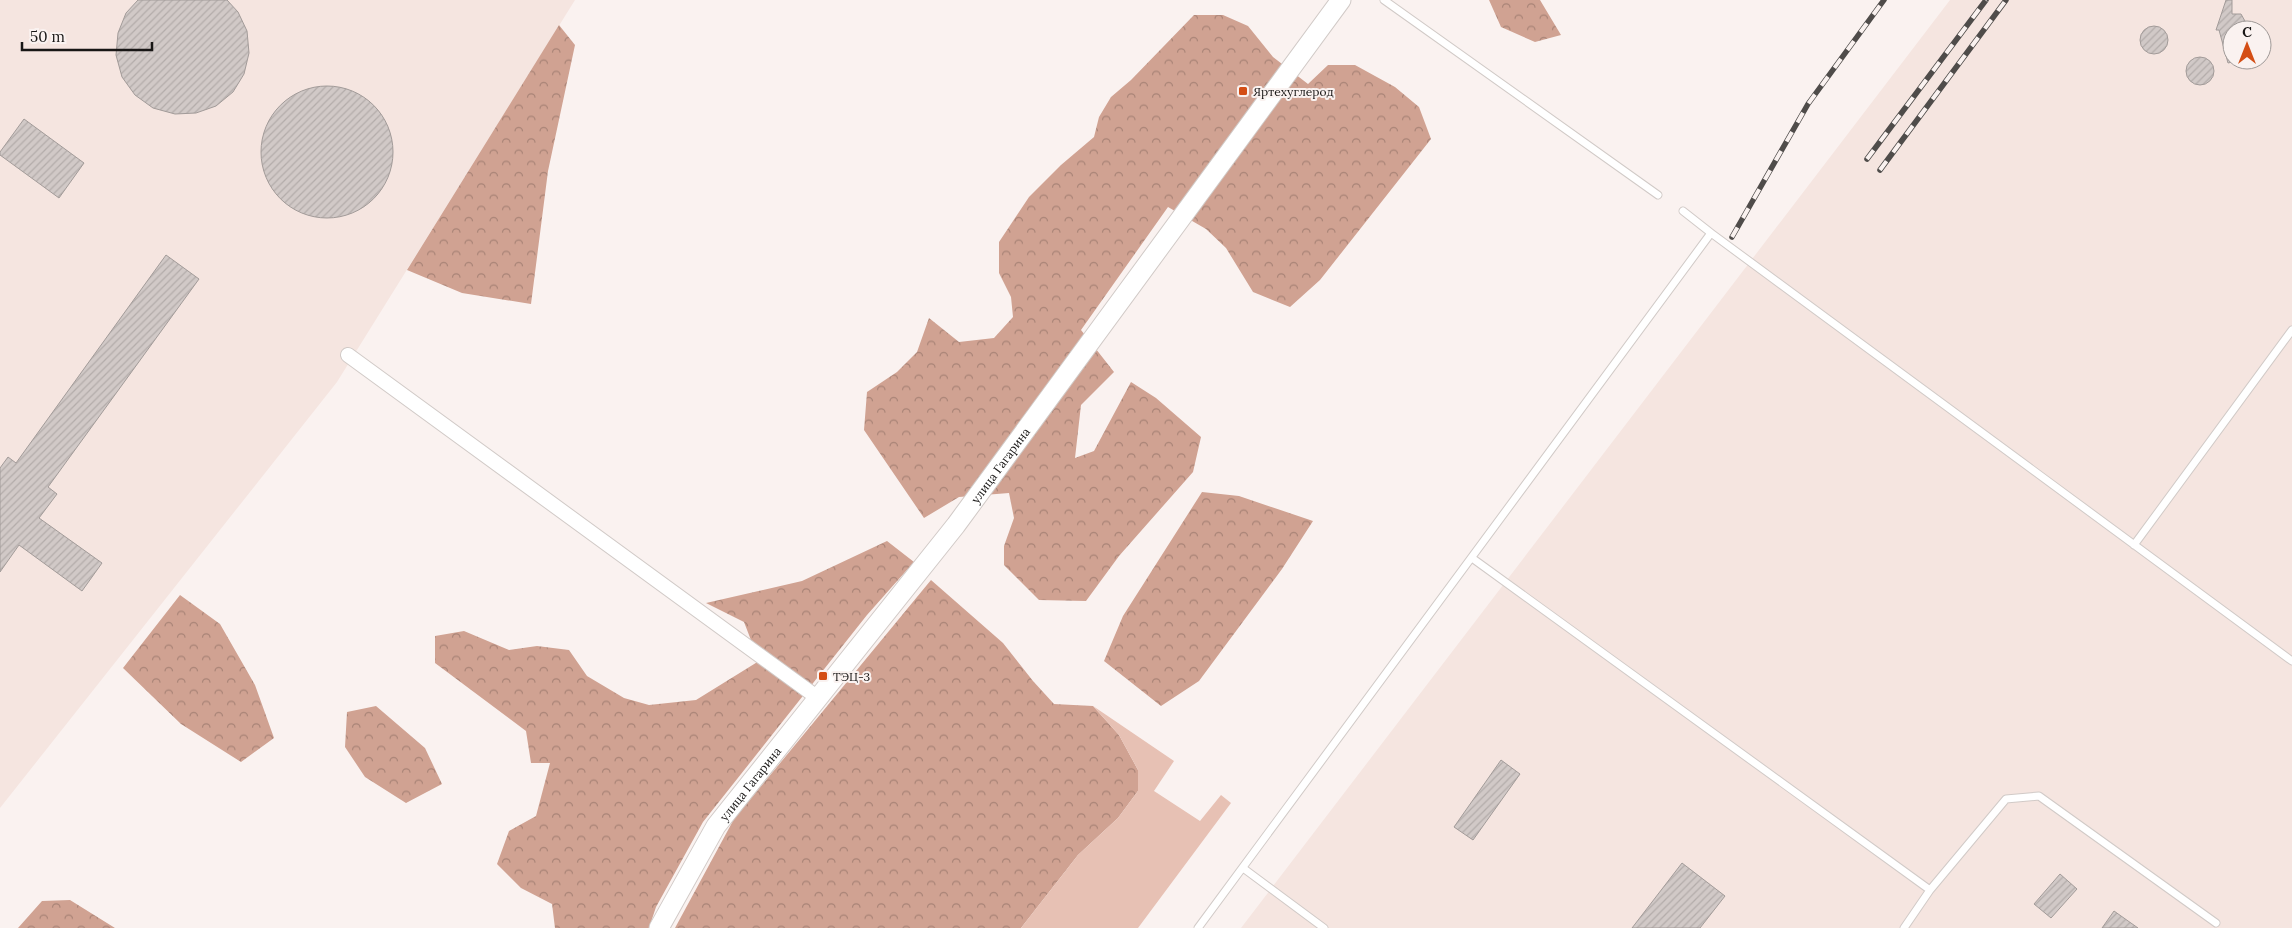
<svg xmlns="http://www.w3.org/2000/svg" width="2292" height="928" viewBox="0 0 2292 928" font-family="Lora,serif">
	<defs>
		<pattern id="forest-crowns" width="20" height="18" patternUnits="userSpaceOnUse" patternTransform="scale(1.25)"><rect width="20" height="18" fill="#d0a292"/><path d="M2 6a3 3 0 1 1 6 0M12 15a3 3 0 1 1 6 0" fill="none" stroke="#a88376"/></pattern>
		<pattern id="building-hatch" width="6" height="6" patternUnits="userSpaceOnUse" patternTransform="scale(1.25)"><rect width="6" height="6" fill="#d1c9c7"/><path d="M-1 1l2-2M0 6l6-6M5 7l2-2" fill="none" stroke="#b3acaa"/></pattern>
	</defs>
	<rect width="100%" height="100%" fill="#faf2f0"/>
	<!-- built -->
	<path fill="#f5e5e0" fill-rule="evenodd" d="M0,0h575l-238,382 -337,426z
		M1950,0h342v928h-1051zM2232,30h30v30h-30z"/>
	<!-- forest -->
	<path fill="url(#forest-crowns)" d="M1489,0h51l21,35 -26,7 -34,-15z
		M1194,15h29l25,11 25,31 35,27 20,-19h27l40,22 24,20 12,32 -111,141 -30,27 -37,-15 -27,-44 -20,-19 -38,-22 -87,123 33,42 -33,33 -6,53 19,-7 37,-69 25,16 45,39 -8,35 -74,84 -33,45 -47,-1 -35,-35v-19l10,-28 -5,-25 -50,4 -35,21 -60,-88 3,-38 30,-20 20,-20 12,-34 30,24 35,-4 19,-21 -2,-20 -12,-24v-31l30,-45 32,-32 33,-28 5,-20 12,-20 20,-17z
		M559,25l16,20 -27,126 -17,133 -69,-11 -55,-23z
		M1202,492l37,4 74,25 -31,48 -83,112 -38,25 -57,-45 19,-45z
		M887,541l27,21 -47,53 -164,207 -47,85 -7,21h-94l-3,-24 -31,-16 -24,-24 12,-33 27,-15 14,-53h-19l-5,-32 -91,-68v-27l29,-5 45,19 28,-4 32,4 18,26 37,22 25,7 47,-5 63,-39 -15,-39 -38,-19 96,-22z
		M931,580l72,63 30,38 21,23 39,2 26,29 19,35v21l-20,27 -40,37 -57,73h-346l59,-109z
		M180,595l40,29 35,61 19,53 -33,24 -60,-38 -58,-56z
		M376,706l49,42 17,36 -36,19 -41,-26 -20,-30 2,-35z
		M70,900l45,28h-97l24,-27z"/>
	<!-- green -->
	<path fill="#e7c1b4" d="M1093,706l81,55 -20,30 46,30 21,-26 10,8 -93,125h-117l57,-73 40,-37 20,-27v-21l-19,-35z"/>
	<!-- building -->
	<path fill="url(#building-hatch)" stroke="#a29b99" d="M138,0h89l11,12 9,19 2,22 -5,21 -11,18 -17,14 -20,7 -21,1 -22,-6 -18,-13 -13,-18 -6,-22 2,-22 8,-20z
		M2226,0h6v14h9l9,16h-18v32l-4,1 -9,-33h-3z
		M2140 40a14 14 0 1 1 28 0a14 14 0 1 1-28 0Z
		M2186 71a14 14 0 1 1 28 0a14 14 0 1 1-28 0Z
		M261 152a66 66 0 1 1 132 0a66 66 0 1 1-132 0Z
		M24,119l60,44 -25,35 -59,-43v-3z
		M166,255l33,24 -151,208 9,7 -18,24 63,45 -20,28 -63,-46 -19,27v-104l8,-11 8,6z
		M1501,760l19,14 -47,66 -19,-13z
		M1682,863l43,33 -25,32h-68z
		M2060,874l17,15 -26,29 -17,-14z
		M2114,911l24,17h-36z"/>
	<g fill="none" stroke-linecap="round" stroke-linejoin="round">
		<!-- lane casing -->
		<g stroke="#d1cac7" stroke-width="9">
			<path id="lane" d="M1384,0l274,195
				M1683,211l28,22
				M2134,545l158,-215
				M1472,558l458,332 76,-91 33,-3 177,127
				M1243,868l81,60
				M1198,928l513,-695 581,428
				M1904,928l26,-38"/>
		</g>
		<!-- street casing -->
		<g stroke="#d1cac7" stroke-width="16">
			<path id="street" d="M348,355l470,343"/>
		</g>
		<!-- secondary casing -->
		<g stroke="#d1cac7" stroke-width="21">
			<g id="secondary">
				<path id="s1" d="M659,928l57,-102 240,-301 385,-525"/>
			</g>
		</g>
		<!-- lane -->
		<use href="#lane" stroke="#fff" stroke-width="7"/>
		<!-- street -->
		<use href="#street" stroke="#fff" stroke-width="14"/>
		<!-- secondary -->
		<use href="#secondary" stroke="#fff" stroke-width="19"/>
		<!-- rail casing -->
		<g stroke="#4f4c4a" stroke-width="5.5">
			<path id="rail" d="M1867,159l119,-159
				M1880,170l126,-170
				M1732,237l76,-133 76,-104"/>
		</g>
		<!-- rail -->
		<use href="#rail" stroke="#faf2f0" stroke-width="4" stroke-dasharray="11" stroke-linecap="butt"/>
	</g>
	<!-- markers -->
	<g fill="#d44e15" stroke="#faf2f0" stroke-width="2">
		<rect x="1238" y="86" width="10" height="10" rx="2.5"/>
		<rect x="818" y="671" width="10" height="10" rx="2.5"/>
	</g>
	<g text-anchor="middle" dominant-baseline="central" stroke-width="4" stroke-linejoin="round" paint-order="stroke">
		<!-- poi labels -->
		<g font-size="12" fill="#181615" stroke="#faf2f0" text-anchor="start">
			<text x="1253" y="91">Яртехуглерод</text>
			<text x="833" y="676">ТЭЦ-3</text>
		</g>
		<!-- street labels -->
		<g font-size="12" fill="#181615" stroke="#faf2f0">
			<text stroke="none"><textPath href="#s1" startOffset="576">улица Гагарина</textPath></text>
			<text stroke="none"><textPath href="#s1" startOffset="171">улица Гагарина</textPath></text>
		</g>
	</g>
	<!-- north arrow -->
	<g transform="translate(2247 45)"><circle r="24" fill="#faf2f0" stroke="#a09a98"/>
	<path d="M0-4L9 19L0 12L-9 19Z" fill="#d44e15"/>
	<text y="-8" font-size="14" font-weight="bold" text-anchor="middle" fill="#181615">С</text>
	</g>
	<!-- scale -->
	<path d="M22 42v8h130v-8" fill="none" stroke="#181615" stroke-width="2.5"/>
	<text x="30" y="42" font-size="15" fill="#181615" stroke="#faf2f0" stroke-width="4" paint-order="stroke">50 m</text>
</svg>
